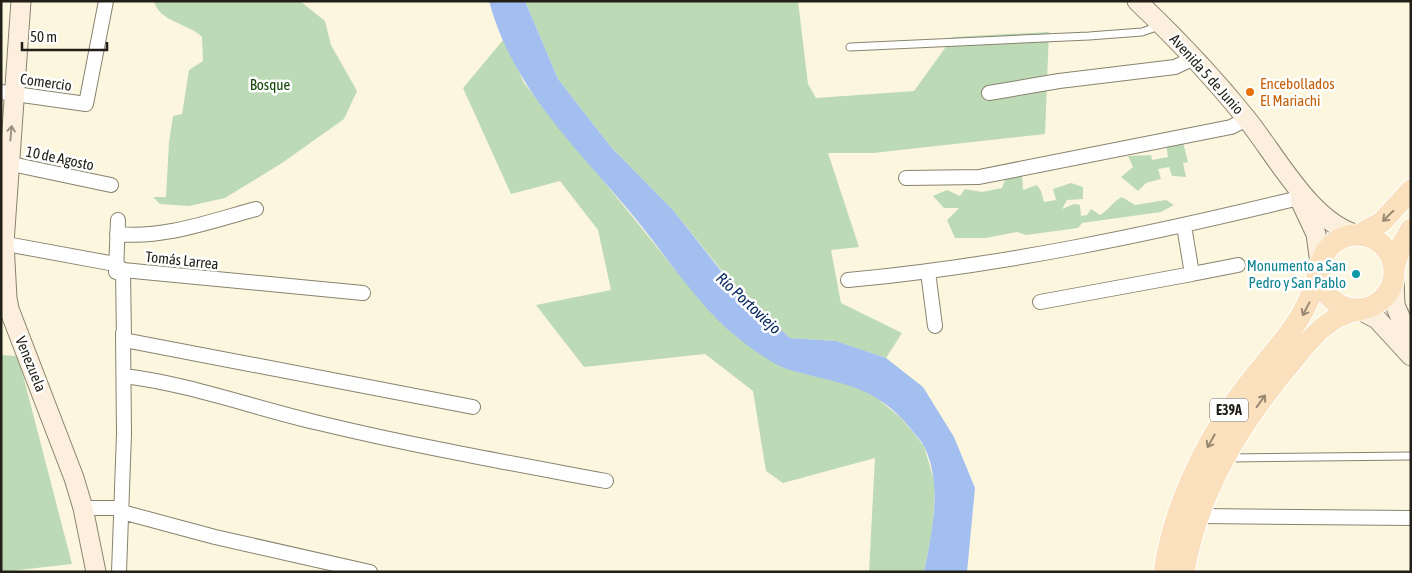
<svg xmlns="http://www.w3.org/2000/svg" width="1412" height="573" viewBox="0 0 1412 573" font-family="'Asap Condensed',sans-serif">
	<rect width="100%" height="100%" fill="#fcf6df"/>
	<!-- green -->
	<path fill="#bddab7" d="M154,1h146l25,20 6,24 26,46 -13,28 -62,44 -57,35 -36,8 -29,-2 -7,-7h13l3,-55 4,-26 9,-2 7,-44 14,-9 -1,-24c-14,-14 -43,-15 -48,-36z
		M525,1h273l10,83 8,14 98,-7 39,-54 96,-5 -4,102 -172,19h-45l31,94 -28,3 10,53 61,30 -16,25 -50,-17 -46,-3 -29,-26 -35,-36 -53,-66 -62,-63 -53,-68z
		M504,39l20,44 175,216 39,39 47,30 50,12 37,14 29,24 23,28 11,38 -2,42 -9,46h-55l6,-114 -92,25 -17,-12 -13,-80 -48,-37 -121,13 -48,-62 75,-15 -13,-60 -38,-49 -49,13 -48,-106z
		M1183,142l5,20 -5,1 3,14 -14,-1 -3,-9 -11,2 3,10 -15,4 -8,8 -17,-14 12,-10 -5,-11 23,-1 1,5 16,-3 -2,-14z
		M1022,175l1,15 14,-5 4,6 3,11 12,-2 -3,-11 18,-6 12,4v12l-16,1 -5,9 12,-5 6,1 1,11 6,-1 4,-6 9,6c9,-5 12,-13 22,-18l13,8 31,-5 8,5 -13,7 -79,11 -4,5 -52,7 -9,-3 -31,6h-31l-8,-18 12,-12h-15l-11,-12 14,-6 13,6 5,-7 17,3 20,-4 4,-11z
		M1,355l17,1 54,208 -71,8z"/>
	<!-- water -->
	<path fill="#a2bff0" d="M489,1h36l33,78 53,68 62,63 52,66 36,36 29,26 46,3 50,17 37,29 31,50 21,51 -8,84h-43c8,-41 19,-87 0,-126 -3,-6 -10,-12 -14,-18 -36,-45 -73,-44 -123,-59 -13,-4 -38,-22 -49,-31 -41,-33 -70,-80 -103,-120 -56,-68 -123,-129 -146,-217z"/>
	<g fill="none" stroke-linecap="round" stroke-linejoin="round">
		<!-- lane casing -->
		<g stroke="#88836e" stroke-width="9">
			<path id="lane" d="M850,47l239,-11 53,-4 17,-6
				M1228,458l183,-2"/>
		</g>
		<!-- street casing -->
		<g stroke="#88836e" stroke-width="16">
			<path id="street" d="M1,92l85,12 20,-103
				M989,93l70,-12 116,-14 19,-9
				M2,162l109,23
				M906,178l73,-1 252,-50 16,-8
				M117,234c47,5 94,-13 139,-25
				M1,243l114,21 8,6 240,23
				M123,270l1,70 349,67
				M116,272l2,-52
				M928,272l7,54
				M1192,274l46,-9
				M848,280c153,-14 303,-46 451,-82
				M1040,302l152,-28 -8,-48
				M124,376c66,8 130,32 195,47 95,23 191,40 287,58
				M83,508h39v4l93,25 155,35
				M1200,516l211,2
				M119,572l5,-138 -1,-101"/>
		</g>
		<!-- secondary casing -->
		<g stroke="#88836e" stroke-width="21">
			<path id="secondary" d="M21,1l-17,242 3,55 2,11 65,169 9,30 13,64
				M1137,1c39,37 76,76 109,117 30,37 65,105 112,117
				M1300,200l16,34 4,29
				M1394,279l1,26 16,37
				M1360,310l17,9 34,37"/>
		</g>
		<!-- primary casing -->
		<g stroke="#fff" stroke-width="23">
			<path id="primary" d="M1320 272a37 37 0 1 1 74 0a37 37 0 1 1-74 0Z
				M1358,235l24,-13 29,-32
				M1394,268l7,-22 10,-17
				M1164,572c9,-63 39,-126 76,-177 33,-46 70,-73 80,-132
				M1184,572c13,-78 56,-149 106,-208 20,-25 38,-49 70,-54"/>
		</g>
		<!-- lane -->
		<use href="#lane" stroke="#fff" stroke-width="7"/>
		<!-- street -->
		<use href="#street" stroke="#fff" stroke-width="14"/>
		<!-- secondary -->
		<use href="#secondary" stroke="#fdefde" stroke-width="19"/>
		<!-- primary -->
		<use href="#primary" stroke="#fbe0bd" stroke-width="21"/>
	</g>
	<!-- one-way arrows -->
	<defs><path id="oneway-shaft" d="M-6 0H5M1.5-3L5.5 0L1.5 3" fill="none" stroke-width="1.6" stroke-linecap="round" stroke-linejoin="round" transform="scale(1.25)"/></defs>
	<use stroke="#9a9184" href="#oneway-shaft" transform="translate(11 133) rotate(-85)"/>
	<g stroke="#998972">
		<use href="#oneway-shaft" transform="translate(1388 216) rotate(136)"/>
		<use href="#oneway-shaft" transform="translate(1306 309) rotate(118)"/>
		<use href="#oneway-shaft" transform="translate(1261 401) rotate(-54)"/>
		<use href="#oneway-shaft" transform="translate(1211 441) rotate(119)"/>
	</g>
	<!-- markers -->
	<circle fill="#e8710a" stroke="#fff" stroke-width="2" cx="1250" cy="92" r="5"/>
	<circle fill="#0f9aa8" stroke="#fff" stroke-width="2" cx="1356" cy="274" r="5"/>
	<g text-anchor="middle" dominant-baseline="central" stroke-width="5" stroke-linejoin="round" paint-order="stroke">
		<!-- shield labels -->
		<rect fill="#fff" stroke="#64625d" stroke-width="1" x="1210" y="398.5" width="38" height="23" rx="4"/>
		<g font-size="14" font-weight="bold" fill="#211f17">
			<text x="1229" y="410">E39A</text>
		</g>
		<!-- street labels -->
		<g font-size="15" fill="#211f17" stroke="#fff">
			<text transform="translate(1207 74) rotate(48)">Avenida 5 de Junio</text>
			<text transform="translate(46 82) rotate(8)">Comercio</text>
			<text transform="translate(60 158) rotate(12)">10 de Agosto</text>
			<text transform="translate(182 260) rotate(6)">Tomás Larrea</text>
			<text transform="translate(31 364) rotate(68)">Venezuela</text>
		</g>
		<!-- food labels -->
		<g font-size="15" fill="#c56008" stroke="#fff" text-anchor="start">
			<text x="1260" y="83">Encebollados<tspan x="1260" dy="17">El Mariachi</tspan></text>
		</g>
		<!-- park labels -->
		<g font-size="15" fill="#144605" stroke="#fff">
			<text x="270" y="84">Bosque</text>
		</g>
		<!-- culture labels -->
		<g font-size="15" fill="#0d838f" stroke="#fff" text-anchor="end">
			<text x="1346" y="265">Monumento a San<tspan x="1346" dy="17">Pedro y San Pablo</tspan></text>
		</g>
		<!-- water labels -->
		<g font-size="16" font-style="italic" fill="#092961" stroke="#fff">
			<text transform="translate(749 303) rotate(43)">Río Portoviejo</text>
		</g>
	</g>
	<!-- border -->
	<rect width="1412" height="573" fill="none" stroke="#211f17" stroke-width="5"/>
	<!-- scale -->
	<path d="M22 42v8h85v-8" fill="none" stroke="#211f17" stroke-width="2.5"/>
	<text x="30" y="42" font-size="15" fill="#211f17" stroke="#ffffff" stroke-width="4" paint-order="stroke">50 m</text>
</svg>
